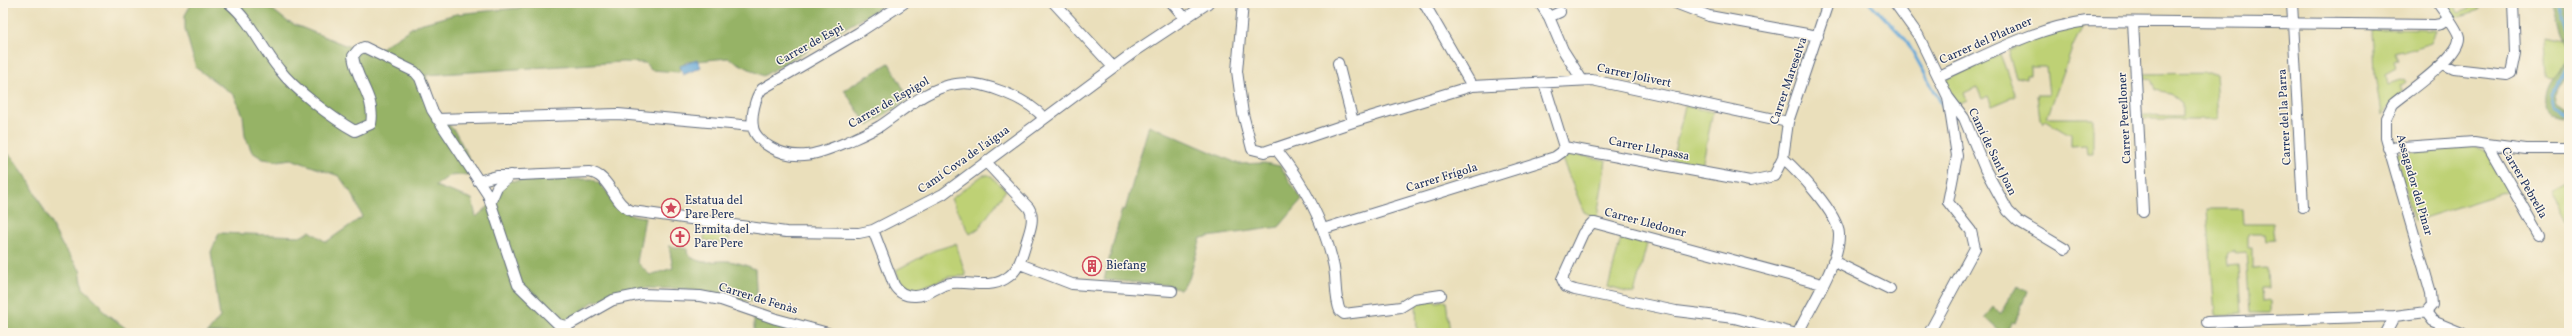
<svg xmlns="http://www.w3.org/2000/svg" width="2572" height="336" viewBox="0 0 2572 336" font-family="Vollkorn,serif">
	<rect width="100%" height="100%" fill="#fcf5e5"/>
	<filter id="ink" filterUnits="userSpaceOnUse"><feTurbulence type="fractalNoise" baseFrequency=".025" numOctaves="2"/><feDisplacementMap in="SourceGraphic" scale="8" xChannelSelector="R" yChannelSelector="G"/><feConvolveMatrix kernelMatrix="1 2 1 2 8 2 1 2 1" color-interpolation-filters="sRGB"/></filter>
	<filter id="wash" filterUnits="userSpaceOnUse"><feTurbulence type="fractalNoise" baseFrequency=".012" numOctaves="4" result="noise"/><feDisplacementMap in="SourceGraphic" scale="16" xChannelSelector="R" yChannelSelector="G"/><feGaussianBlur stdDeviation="0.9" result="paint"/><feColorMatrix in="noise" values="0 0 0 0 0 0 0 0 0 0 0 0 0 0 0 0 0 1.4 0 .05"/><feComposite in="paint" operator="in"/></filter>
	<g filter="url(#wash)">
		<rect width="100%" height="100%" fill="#eadfbb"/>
		<!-- green -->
		<path fill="#bed174" stroke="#6c8069" d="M2445,3h10l3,9 12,-4 -2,-5h9l2,7 -24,8z
			M2083,26l-10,20 -26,72h46v36h-6l-1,-9 -15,1v-13h-5l-20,-12 -2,2 -4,-4 -3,-24h12l-3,-28h-16v8h-4v4l-10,-2 -7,-22 1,-5c24,-12 46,-20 73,-24z
			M2373,29l63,1 -6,13 -27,9 -1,-2 -8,2 4,8 -4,1 2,8 -11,6 2,9 18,-5 2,3 -6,4 3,5 -23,23 -6,-40z
			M2546,37l18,4c7,14 1,25 -8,36l-8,-1z
			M2000,54l16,42 -24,10 -4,-10 -6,3 -5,-12 -13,6 3,8 -9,4 -12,-22 1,-4z
			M2215,73l3,46h-75v-4l39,1v-13l-12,-10 -15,-3 -4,-11 -10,-2v-3z
			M1685,106l28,6 -11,54 -30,-6z
			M2472,146l14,5 23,40 -95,30 -19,-68z
			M1573,154l33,6 -9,58 -13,-6 -22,-53z
			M983,175h6l17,15 -27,38 -9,6 -19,-35z
			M2569,182v42l-2,1 -16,-32z
			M2207,209h35l1,14h30l2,17 -9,1 -1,-7h-17v14h4v21l15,-1 1,20h-7l1,14 8,-1v12h-20l-4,-61 -12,1v-3l-7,5 1,11 11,-1 3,49 -27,1z
			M706,228l24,4 -2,12 -24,-4z
			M1621,238l26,6 -13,50 -26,-7z
			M956,244l10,32 -18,1 -30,12 -17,-5 -5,-14 39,-20z
			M1434,300l3,2 9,-2 4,33h-33l-1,-31z"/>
		<!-- forest -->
		<path fill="#96b366" stroke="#587162" d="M192,3h72l24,19 82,33 46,-30 40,-11 63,-6 7,-5 17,2 10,-2h335l-125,73 -35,-18 -42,4 -8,10 -27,-2 -6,-7 -23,-1 -196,13 9,34 21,24 19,37v4l-26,2 -14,10 37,13 4,18 19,-16 13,-20 84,-2c25,14 17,35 53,38l-8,45 13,13 23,-7 -4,-22 19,3 -1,4c13,14 24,7 41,8 9,1 18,4 27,8l2,36 -3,-4 -15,-1 -28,-8 -23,-3 -47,-1 -48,14 -34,26 7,5h-359l13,-16 -9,-65 8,-19 83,3 8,-5 16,11 36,-25 -8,-20 -15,-21 -48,-17 -14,2 -14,-2 -11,-7 -7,-16 -2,-21 -9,-20 -38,-27 -11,-39v-14z
			M2553,3h13c1,16 6,53 3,68 -3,10 -14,14 -10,27 1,6 6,8 10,11v8l-14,-3 -7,-8c-3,-34 18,-27 20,-55l-7,-16z
			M889,63l20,36 -41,27 -24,-36z
			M1149,125l90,39 25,-1 16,3 22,34 -23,27 -78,11 -12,41 -9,11 -11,-5 -65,-5 18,-71 3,1z
			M3,150l9,7 16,22 34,66 18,25 3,18 18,17 2,6 29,22h-129z
			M2017,285l10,7 -12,31 -3,-1 -7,11h-8l2,-3 -14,-13 8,-10 7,7z
			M754,319l52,14h-52z"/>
		<!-- water -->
		<path fill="#64a7d8" stroke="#406b9b" d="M697,60l4,7 -18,8 -3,-9z"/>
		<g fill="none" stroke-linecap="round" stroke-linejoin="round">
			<!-- stream -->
			<path stroke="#64a7d8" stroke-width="3" d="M1870,3l36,37 38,68
				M2559,3l10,33
				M2569,64l-15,28 3,14 12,7"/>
		</g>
	</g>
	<g filter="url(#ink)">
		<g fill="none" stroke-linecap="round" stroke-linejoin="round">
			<!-- street casing -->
			<g stroke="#636d7f" stroke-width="12">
				<path id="street" d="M229,3c22,18 32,44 50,66 16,21 53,49 76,62l16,-7c5,-27 -15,-43 -18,-68l5,-6 6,-3 51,25 5,6 12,32 56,85 30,90 40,39 9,2 46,-26 29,-6 58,2 21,4 55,19 52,14
					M904,3l-46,30 -96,56c-7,8 -11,27 -9,38 1,8 10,16 17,20 27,16 51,6 77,-5 11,-5 23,-10 33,-16 24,-16 47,-38 76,-42 26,-4 71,14 88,34
					M1054,3l59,64
					M1172,3l13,15
					M1243,3l-6,68 6,43 9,35 12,3 89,-30 119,-36 120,-6 196,42
					M1424,3l48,83
					M1540,3l9,14 11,-5
					M1675,3l34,13 109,20
					M1895,3l23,32 30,62 16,21 21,51 23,42 10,10 47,28
					M2292,3l11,204
					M1549,17l14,33 19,30
					M2133,22l10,190
					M1338,63l15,59
					M2443,64l11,5 53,6 4,-2 4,-20 -2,-50
					M1939,76c48,-21 95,-48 148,-55l348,4 6,-1 7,-5
					M1544,83l20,64
					M437,119l181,-5 135,12
					M2487,144l39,5h43
					M1564,147l186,34 24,-5 9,-18 5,-36 40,-119
					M1275,148c28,34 48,72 58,115 4,15 1,34 7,48l4,3 57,-7 13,-8 27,-4
					M2388,148l86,-6 13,2 52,91
					M1783,158c15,13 55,56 56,76 1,29 -29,73 -41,99
					M478,181l19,-5 92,-4c22,3 24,33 43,39l154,21 73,1 14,-3 70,-36 191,-142 74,-49
					M491,201l6,-14 14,-12
					M1323,229l232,-72 7,-5 2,-5
					M873,230l21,55c4,7 11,11 20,11 13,1 24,-11 37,-13 18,-2 38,6 54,-4 15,-8 17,-24 22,-39 3,-10 8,-22 2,-32l-43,-46
					M1833,261l57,28
					M1020,264l52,20 100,7
					M2426,312l6,-7 -1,-12 -45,-155v-20l7,-14c14,-12 68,-48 66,-67 -1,-8 -16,-26 -21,-34
					M2426,312l7,9 29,12
					M2207,322l188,-6
					M1793,333l-59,-15 -58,-7 -101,-21 -9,-3 -4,-8 21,-46 9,-10h3l227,61
					M1929,333l46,-85 -4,-17 -23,-29 9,-46 -9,-59
					M2386,333l9,-17 31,-4"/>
			</g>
			<!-- street -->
			<use href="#street" stroke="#fff" stroke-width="10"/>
		</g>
	</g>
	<!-- icons -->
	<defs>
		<g id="sight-ring" transform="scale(1)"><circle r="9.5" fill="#fcf5e5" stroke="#d1495b" stroke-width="1.5"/><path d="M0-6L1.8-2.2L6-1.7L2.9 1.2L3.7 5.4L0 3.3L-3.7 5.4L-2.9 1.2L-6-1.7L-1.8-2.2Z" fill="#d1495b"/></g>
		<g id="church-ring" transform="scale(1)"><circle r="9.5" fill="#fcf5e5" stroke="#d1495b" stroke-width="1.5"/><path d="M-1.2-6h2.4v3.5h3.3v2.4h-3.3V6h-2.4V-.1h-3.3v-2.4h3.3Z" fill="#d1495b"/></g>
		<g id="building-ring" transform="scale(1)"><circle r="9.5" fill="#fcf5e5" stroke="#d1495b" stroke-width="1.5"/><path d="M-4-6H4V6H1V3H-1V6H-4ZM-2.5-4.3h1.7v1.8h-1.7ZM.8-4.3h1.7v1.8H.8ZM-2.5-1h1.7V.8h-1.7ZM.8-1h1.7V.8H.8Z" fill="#d1495b"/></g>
	</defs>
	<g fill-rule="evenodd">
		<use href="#sight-ring" x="671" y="208"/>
		<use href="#church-ring" x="680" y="237"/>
		<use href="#building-ring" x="1092" y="266"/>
	</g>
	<g text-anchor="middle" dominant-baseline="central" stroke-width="3" stroke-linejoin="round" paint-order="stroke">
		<!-- street labels -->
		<g font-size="12" fill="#1b2f5e" stroke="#fcf5e5">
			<text transform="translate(1986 41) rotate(-24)">Carrer del Plataner</text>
			<text transform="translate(810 45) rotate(-29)">Carrer de Espi</text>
			<text transform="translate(1634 76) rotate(12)">Carrer Jolivert</text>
			<text transform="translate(1789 81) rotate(-71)">Carrer Mareselva</text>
			<text transform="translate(889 103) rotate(-30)">Carrer de Espigol</text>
			<text transform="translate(2285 117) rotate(-93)">Carrer del la Parra</text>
			<text transform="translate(2125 118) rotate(-93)">Carrer Perelloner</text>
			<text transform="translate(1649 149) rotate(11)">Carrer Llepassa</text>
			<text transform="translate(1992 152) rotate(64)">Camí de Sant Joan</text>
			<text transform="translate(964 160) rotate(-35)">Camí Cova de l'aigua</text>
			<text transform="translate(1442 178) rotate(-17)">Carrer Frígola</text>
			<text transform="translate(2524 183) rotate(60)">Carrer Pebrella</text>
			<text transform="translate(2414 185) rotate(74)">Assagador del Pinar</text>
			<text transform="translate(1645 223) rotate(15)">Carrer Lledoner</text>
			<text transform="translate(758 299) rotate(17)">Carrer de Fenàs</text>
		</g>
		<!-- poi labels -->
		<g font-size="12" fill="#1b2f5e" stroke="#fcf5e5" text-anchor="start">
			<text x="685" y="201">Estatua del<tspan x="685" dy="14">Pare Pere</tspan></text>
			<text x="694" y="230">Ermita del<tspan x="694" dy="14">Pare Pere</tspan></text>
			<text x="1106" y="266">Biefang</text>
		</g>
	</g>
	<!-- margin -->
	<rect width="2572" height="336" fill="none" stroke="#fcf5e5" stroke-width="16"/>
</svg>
